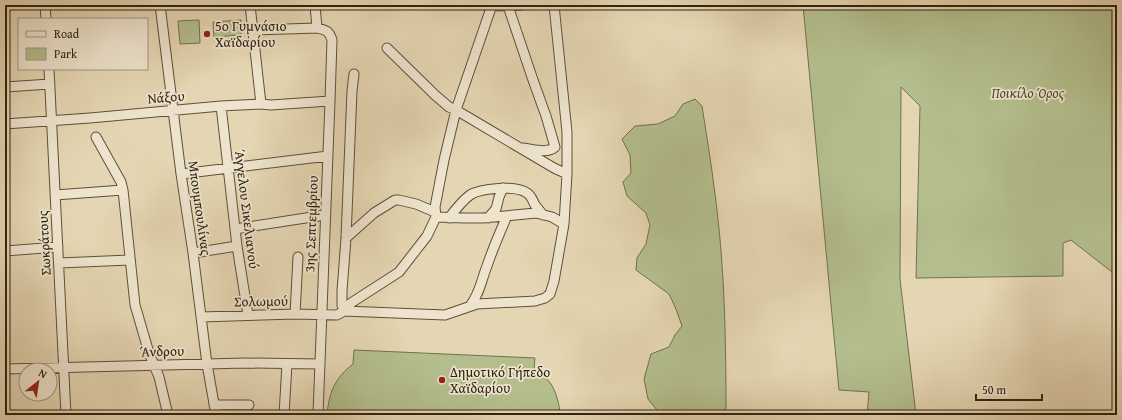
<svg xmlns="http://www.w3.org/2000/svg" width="1122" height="420" viewBox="0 0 1122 420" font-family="'Gentium Book Plus',serif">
	<rect width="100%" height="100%" fill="#e5d6b3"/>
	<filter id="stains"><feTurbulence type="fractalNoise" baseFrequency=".005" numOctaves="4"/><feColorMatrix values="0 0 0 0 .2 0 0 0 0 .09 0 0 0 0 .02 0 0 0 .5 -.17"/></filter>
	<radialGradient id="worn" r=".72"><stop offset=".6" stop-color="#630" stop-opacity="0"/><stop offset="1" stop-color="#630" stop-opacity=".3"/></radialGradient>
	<!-- green -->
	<path fill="#b4be8d" stroke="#72704f" d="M803,5h314v271l-46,-36 -8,3v33l-147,2 4,-172 -19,-19 -1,192 16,136h-49l2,-23 -30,-2z
		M199,20l1,23 -20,1 -2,-23z
		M241,20v15l-27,2 -1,-15z
		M695,99l7,7c7,44 14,88 18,133 5,56 6,113 6,170l-7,3 -3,3h-55l-13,-16 -4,-20 7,-25 18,-7 6,-12 7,-9 -6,-17 -7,-15 -33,-24 1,-12 9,-14 4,-19 -4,-12 -19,-17 -4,-14 8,-9 -1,-18 -8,-16 13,-13 23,-2 17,-8 8,-12z
		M354,350l181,8 -1,11c6,4 13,9 17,15 5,8 9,22 9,31h-233c2,-23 8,-37 26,-51z
		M250,407v8h-28l-1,-7z"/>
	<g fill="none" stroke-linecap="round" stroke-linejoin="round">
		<!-- minor casing -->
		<g stroke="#5d503a" stroke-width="11">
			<path id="minor" d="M45,5l1,14
				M160,5l21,169 12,79 14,111 9,51
				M250,5l11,99
				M315,5l2,23
				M492,6l29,-1
				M508,6l25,74 13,36 9,31c-8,7 -22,2 -32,1
				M253,30l64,-2c8,2 12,2 15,12l-2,61 -12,314
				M387,48l48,47 14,12 7,3 98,58 13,6
				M49,69l17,346
				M5,87l45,-3
				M221,106l16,140 11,69
				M5,124l85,-6 131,-12 40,-2 10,1 59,-4
				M96,137l25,45 2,8 12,115 14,48 10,24 9,38
				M181,174l147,-18
				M55,195l68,-5
				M436,217l28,1h19l53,-5 16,4 12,7
				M449,218c6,-8 13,-17 21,-23 11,-7 46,-10 57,-2 4,2 6,8 8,12 3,4 6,7 8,10
				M488,218l8,-9 3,-12 4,-9
				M235,229l90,-14
				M346,238l28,-25 21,-13h4l17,4 19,8
				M5,251l53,-4
				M193,253l44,-7
				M59,263l71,-3
				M470,306c10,-13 11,-25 17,-40 6,-18 13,-34 20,-50
				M344,311l7,-8 48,-31 28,-36 9,-19 -1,-10 9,-47 12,-50 36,-105
				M344,311l-2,-6v-14l4,-53 6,-147 2,-17
				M295,314l3,-57
				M201,317l94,-3 42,1 7,-4 101,4 32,-11 58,-3 10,-3 5,-4 4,-13 10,-57 3,-50v-42l-13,-127
				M5,369l241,-6 74,1
				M214,405h35
				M284,415l3,-51"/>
		</g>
		<!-- minor -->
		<use href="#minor" stroke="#eee4ce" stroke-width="9"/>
	</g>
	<!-- markers -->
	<g fill="#8f2418" stroke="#eee4ce" stroke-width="1.5">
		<circle cx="207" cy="34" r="4"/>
		<circle cx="442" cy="380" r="4"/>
	</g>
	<g text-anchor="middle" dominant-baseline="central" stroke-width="3.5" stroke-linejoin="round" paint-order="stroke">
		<!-- poi labels -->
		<g font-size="14" fill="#302311" stroke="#eee4ce" text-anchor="start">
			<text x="215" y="26">5ο Γυμνάσιο<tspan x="215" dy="16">Χαϊδαρίου</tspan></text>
			<text x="450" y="372">Δημοτικό Γήπεδο<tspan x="450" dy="16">Χαϊδαρίου</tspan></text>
		</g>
		<!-- park labels -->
		<g font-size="14" font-style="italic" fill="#514a30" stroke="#eee4ce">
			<text x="1028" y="93">Ποικίλο Όρος</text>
		</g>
		<!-- street labels -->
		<g font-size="14" fill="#302311" stroke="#eee4ce">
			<text transform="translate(166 97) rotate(-5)">Νάξου</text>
			<text transform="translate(200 208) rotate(82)">Μπουμπουλίνας</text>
			<text transform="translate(247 209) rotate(83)">Άγγελου Σικελιανού</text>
			<text transform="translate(311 224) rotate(-88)">3ης Σεπτεμβρίου</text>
			<text transform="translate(44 243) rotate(-93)">Σωκράτους</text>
			<text transform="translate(261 301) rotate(-1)">Σολωμού</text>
			<text transform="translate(162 351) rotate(-1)">Άνδρου</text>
		</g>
	</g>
	<!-- margin -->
	<rect width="1122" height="420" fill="none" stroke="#e5d6b3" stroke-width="20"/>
	<rect x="6" y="6" width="1110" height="408" fill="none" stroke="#302311" stroke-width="2"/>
	<rect x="10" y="10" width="1102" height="400" fill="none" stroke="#302311"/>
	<!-- legend -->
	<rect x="18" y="18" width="130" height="52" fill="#eee4ce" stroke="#a29782"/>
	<rect x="26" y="31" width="20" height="6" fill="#eee4ce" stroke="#a29782"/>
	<text x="54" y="38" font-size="12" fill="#302311">Road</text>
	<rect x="26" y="48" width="20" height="12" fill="#b4be8d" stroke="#a29782"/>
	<text x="54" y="58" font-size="12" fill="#302311">Park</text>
	<!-- north arrow -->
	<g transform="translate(38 382) rotate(30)"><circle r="19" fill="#eee4ce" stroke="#a29782"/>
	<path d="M0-3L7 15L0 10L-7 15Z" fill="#8f2418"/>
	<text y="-6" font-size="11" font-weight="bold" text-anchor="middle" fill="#302311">N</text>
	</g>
	<!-- scale -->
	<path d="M976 394v6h66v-6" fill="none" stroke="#302311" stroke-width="2"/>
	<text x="982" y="394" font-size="12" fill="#302311" stroke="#eee4ce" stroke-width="3" paint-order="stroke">50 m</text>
	<rect width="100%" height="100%" filter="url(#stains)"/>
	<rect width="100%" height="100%" fill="url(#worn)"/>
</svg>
